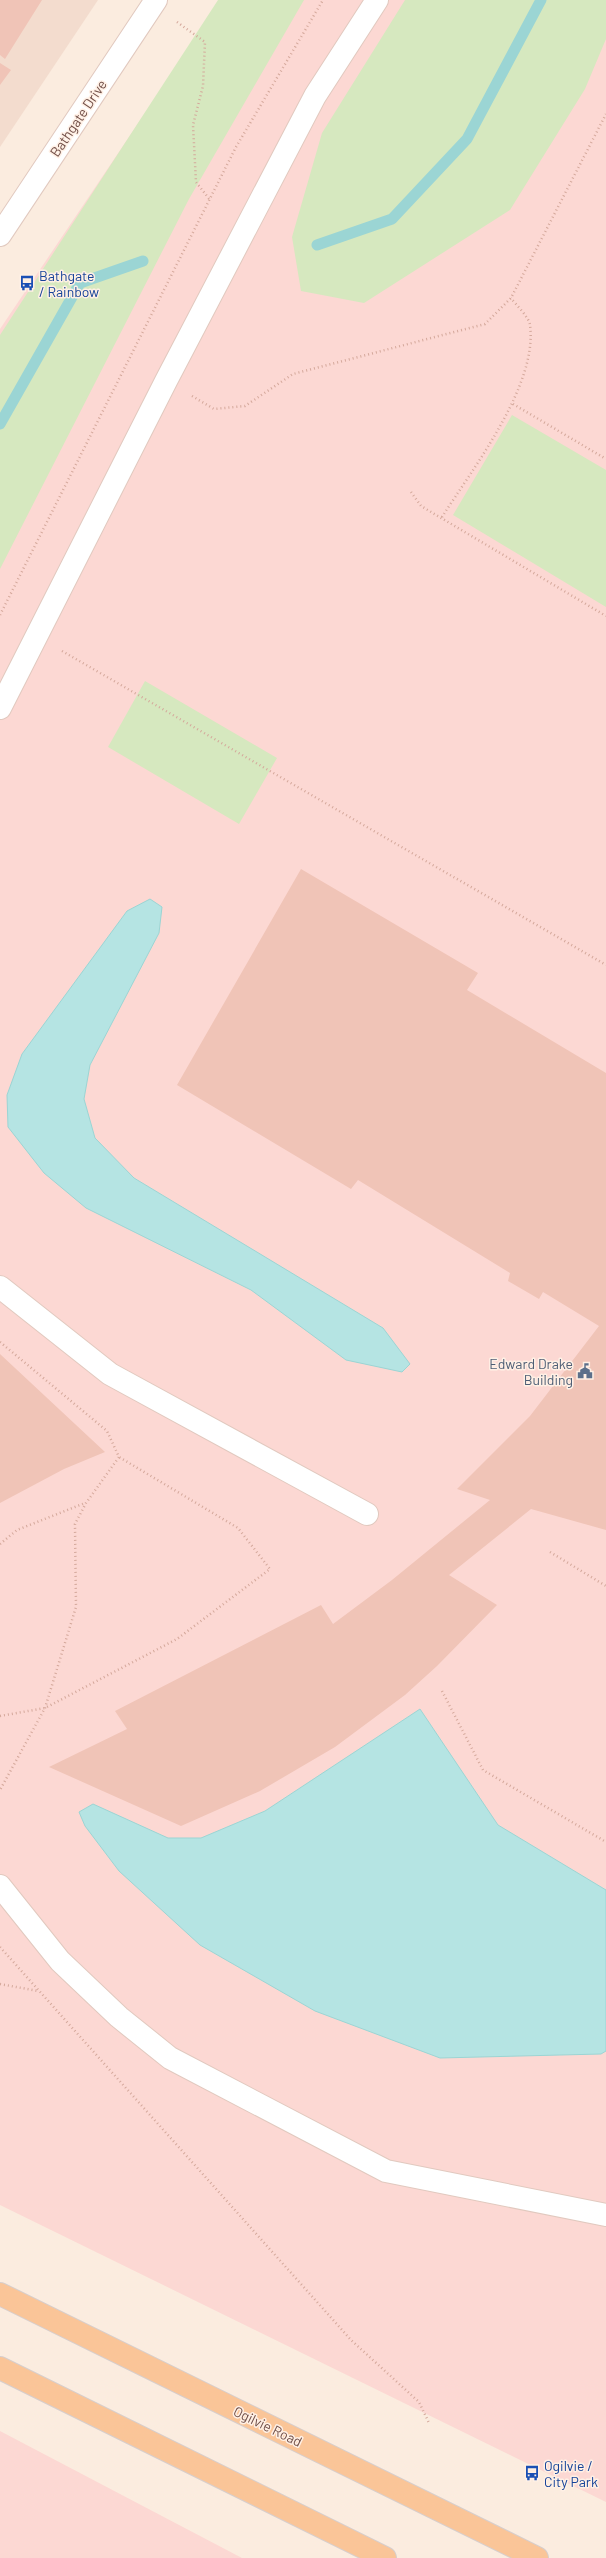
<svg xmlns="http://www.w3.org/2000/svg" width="606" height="2558" viewBox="0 0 606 2558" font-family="Barlow,sans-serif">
	<rect width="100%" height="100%" fill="#fbecdf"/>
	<!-- residential -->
	<path fill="#f3dcce" d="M0,0h98l-98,147z"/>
	<!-- commercial -->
	<path fill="#fcd8d3" d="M221,0h385v2502l-606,-297v-1876z
		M0,2431l242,127h-242z"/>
	<!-- green -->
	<path fill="#d6e8bf" d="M218,0h86l-115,199 -189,370v-234z
		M405,0h201v39l-21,50 -75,121 -146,93 -63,-12 -9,-54 30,-104z
		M512,415l94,55v137l-153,-92z
		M145,681l132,77 -38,66 -131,-77z"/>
	<!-- water -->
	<path fill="#b5e4e3" stroke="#9bd5d4" d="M150,899l12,8 -3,26 -69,132 -6,34 11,39 39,40 249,150 27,36 -8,8 -56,-12 -95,-70 -165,-82 -42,-35 -36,-46 -1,-32 15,-41 105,-143z
		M420,1709l78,116 108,65v161l-5,3 -161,4 -125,-47 -115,-66 -81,-74 -34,-45 -6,-14 14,-8 75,34h33l64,-27z"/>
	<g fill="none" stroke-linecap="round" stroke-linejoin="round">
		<!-- stream -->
		<path stroke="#9bd5d4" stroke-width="11" d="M317,245l75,-26 75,-80 74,-139
			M0,424l80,-141 63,-22"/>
	</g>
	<!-- building -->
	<path fill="#f0c4b7" d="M0,0h42l-37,59 -5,-4z
		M0,63l11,7 -11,15z
		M301,869l177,104 -11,17 139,83v457l-75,-21 -82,66 48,30 -60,61 -32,29 -70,52 -75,44 -79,35 -132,-59 78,-38 -12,-18 206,-106 12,19 59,-44 98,-80 -33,-11 73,-73 69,-90 -56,-34 -4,7 -31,-18 2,-8 -152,-93 -7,9 -174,-104z
		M0,1354l105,98 -41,17 -64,34z"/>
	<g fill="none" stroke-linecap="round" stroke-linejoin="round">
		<!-- minor casing -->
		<g stroke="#e1c9bf" stroke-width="24">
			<path id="minor" d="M0,235l156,-235
				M0,708l166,-327 149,-285 62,-96
				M0,1287l110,87 257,140
				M0,1886l60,75 59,56 51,41 216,113 220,44"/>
		</g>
		<!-- major casing -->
		<g stroke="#d7cecc" stroke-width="24">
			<path id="major" d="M0,2294l537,264
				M0,2368l385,190"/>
		</g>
		<!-- path -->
		<path stroke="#d4a89b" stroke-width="2.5" stroke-dasharray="1 3" stroke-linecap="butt" d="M177,22l28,20 -2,44 -10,39 3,57 14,18
			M192,396l22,13 31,-3 48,-32 192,-50 26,-26 95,-184
			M513,404l93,55
			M411,492l10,14 185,110
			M442,517c31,-49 96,-132 88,-192 -1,-8 -14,-20 -19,-27
			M0,615l236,-468 87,-147
			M62,651l544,314
			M0,1342l107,89 12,26 -33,46 -11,21 1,83 -31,101 -45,82
			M0,1544l17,-14 68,-27
			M550,1552l56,34
			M442,1691l41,79 123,72
			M0,1716l45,-8 132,-69 93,-70 -32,-41 -119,-71
			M0,1947l351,393 68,62 10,21
			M0,1984l38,7"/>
		<!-- minor -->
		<use href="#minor" stroke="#fff" stroke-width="22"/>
		<!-- major -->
		<use href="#major" stroke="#fac598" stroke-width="22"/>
	</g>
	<!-- icons -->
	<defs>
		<g id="bus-bare" transform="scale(1.2)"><path d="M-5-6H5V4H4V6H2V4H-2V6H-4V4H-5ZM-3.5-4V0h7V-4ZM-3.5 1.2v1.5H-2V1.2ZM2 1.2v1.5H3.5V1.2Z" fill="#1a4fb4" stroke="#fff0e5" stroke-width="2.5" paint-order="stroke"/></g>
		<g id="civic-bare" transform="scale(1.2)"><path d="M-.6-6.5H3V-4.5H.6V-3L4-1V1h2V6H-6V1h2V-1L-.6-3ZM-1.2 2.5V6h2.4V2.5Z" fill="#5c6f8a" stroke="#fff0e5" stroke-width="2.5" paint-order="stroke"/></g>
	</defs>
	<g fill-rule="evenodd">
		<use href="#bus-bare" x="27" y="283"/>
		<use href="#civic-bare" x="585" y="1371"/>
		<use href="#bus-bare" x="532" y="2473"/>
	</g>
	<g text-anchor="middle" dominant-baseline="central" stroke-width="3" stroke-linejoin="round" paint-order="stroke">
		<!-- street labels -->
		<g font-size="14" fill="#714f48" stroke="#fff0e5">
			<text transform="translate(78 118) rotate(-56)">Bathgate Drive</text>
			<text transform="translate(268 2426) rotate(26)">Ogilvie Road</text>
		</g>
		<!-- transit labels -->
		<g font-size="14" fill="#164399" stroke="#fff0e5" text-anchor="start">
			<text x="39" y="275">Bathgate<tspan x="39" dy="16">/ Rainbow</tspan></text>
			<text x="544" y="2465">Ogilvie /<tspan x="544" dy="16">City Park</tspan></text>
		</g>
		<!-- service labels -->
		<g font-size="14" fill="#4e5e75" stroke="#fff0e5" text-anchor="end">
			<text x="573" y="1363">Edward Drake<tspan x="573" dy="16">Building</tspan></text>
		</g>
	</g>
</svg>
